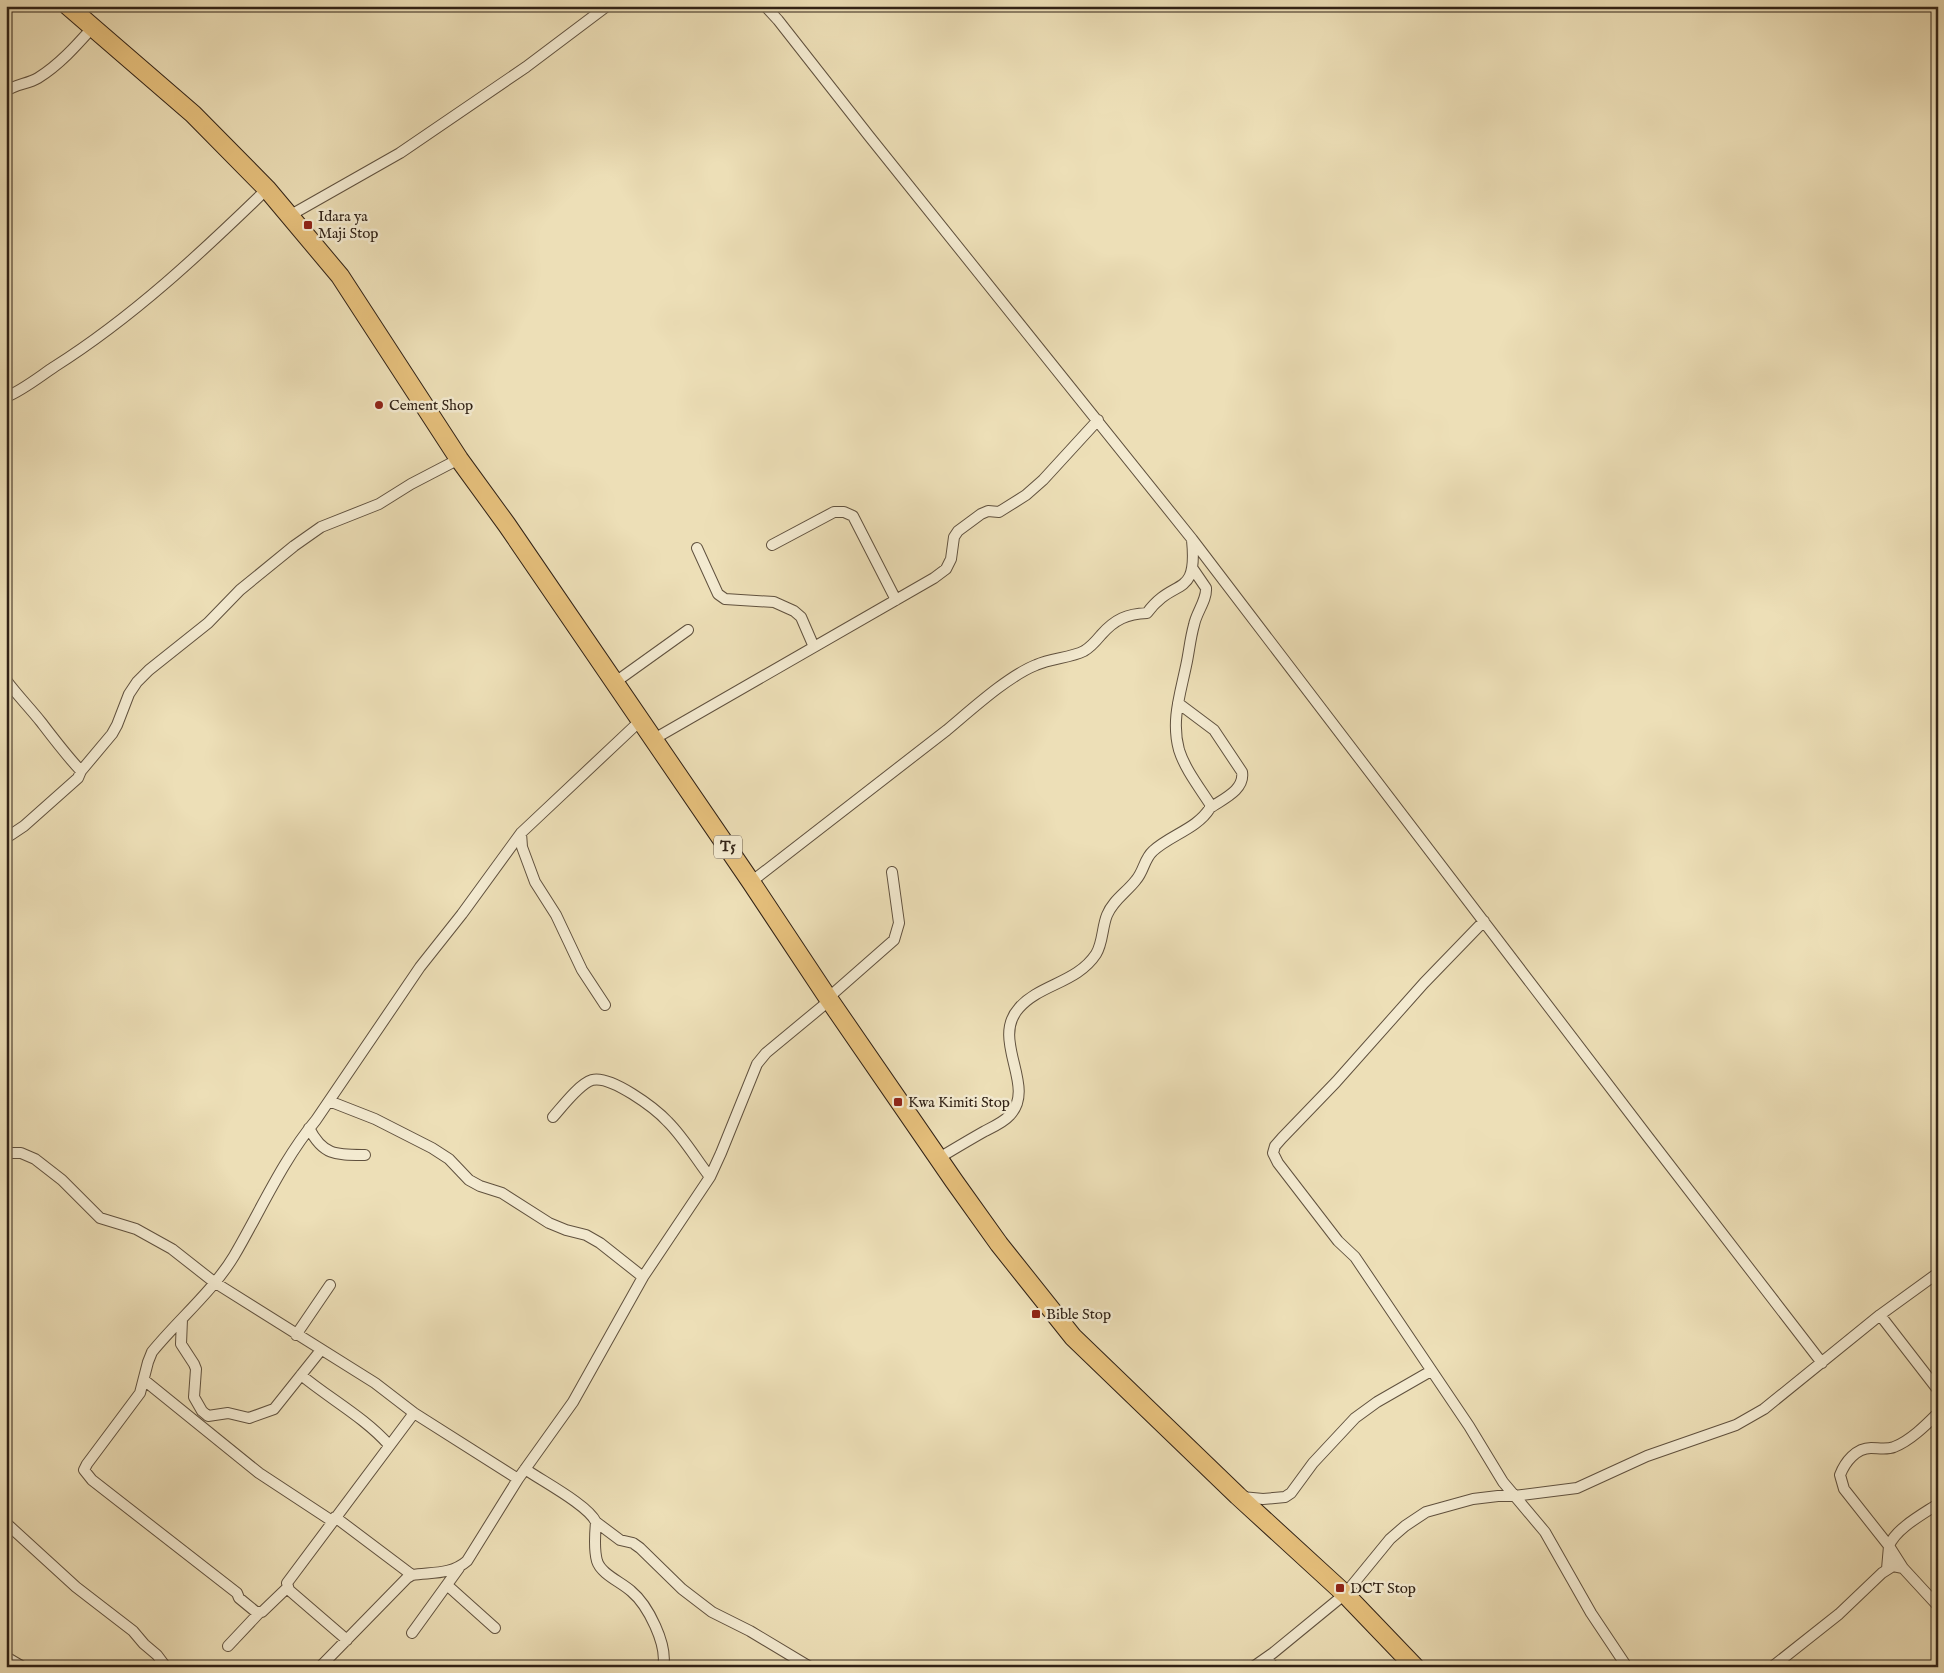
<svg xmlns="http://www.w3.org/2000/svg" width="1944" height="1673" viewBox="0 0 1944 1673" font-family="'IM FELL English',serif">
	<rect width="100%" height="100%" fill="#eddfb7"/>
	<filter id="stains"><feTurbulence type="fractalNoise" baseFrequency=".004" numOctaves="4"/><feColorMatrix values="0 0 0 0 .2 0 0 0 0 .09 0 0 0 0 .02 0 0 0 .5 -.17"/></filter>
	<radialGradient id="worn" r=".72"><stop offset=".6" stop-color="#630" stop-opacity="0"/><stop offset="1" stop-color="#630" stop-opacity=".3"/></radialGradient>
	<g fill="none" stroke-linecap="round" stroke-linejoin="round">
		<!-- street casing -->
		<g stroke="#60513e" stroke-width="12">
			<path id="street" d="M765,6l13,14 91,116 323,403 456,598 174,226
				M6,91c10,-7 22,-7 32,-13 21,-13 38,-32 54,-50
				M289,216l111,-63 126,-86 81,-61
				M6,397c17,-7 33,-20 48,-30 79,-50 147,-114 213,-178
				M772,545l62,-33h10l9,4 43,84
				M697,548l21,46 7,5 49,3 20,9 7,6 13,30
				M6,680c11,15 24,28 35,42 13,17 25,33 40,49
				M614,683l74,-53
				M1178,703l36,27 28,42c3,18 -19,27 -32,36
				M654,739l280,-161 12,-9 5,-10 3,-22 4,-6 23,-17 7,-3 11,1 27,-17 17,-15 55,-60
				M521,833l1,14 13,35 21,33 26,55 23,35
				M6,838l18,-12 54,-48 3,-7 31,-37 5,-9 12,-31 8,-12 12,-12 59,-47 32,-33 54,-44 27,-19 58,-23 32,-20 48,-25
				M751,882l196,-152c24,-20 61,-54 89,-65 16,-7 34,-7 48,-14 7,-4 12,-10 17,-16 14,-16 26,-21 46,-22 27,-37 51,-13 45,-73
				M1484,921l-60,62 -88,99 -54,56 -7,8 -2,7 5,10 60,78 17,16 114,169 34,56 42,50 46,81 36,54
				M828,998l66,-58 5,-17 -7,-51
				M329,1101l46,18 57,29 17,11 20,21 11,6 22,7 47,30 17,7 20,5 14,8 43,34
				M553,1117c9,-10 26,-33 39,-37 19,-5 63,28 76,42 16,16 28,37 42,55
				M309,1128c14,28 28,27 56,27
				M6,1153h15l14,6 27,21 38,38 36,11 36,20 42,33 161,101 39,30 104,66
				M939,1158c15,-9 30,-18 46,-27 8,-4 19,-9 25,-16 27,-29 -20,-75 9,-107 21,-24 58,-25 77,-54 7,-11 6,-27 11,-39 6,-15 20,-23 29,-35 8,-9 8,-21 17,-29 17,-16 44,-22 57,-43v-4c-11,-17 -25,-35 -31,-54 -8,-29 1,-55 7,-84 3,-13 4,-27 8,-41 2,-12 13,-25 12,-37l-13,-19
				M1880,1315l58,75
				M182,1319l-1,25 13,20 2,5 -2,28 8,14 6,5 20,-3 21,5 25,-9 47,-59
				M296,1335l34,-50
				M301,1375c29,24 63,42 88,70
				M144,1380l115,93 73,48
				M525,1469c17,12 63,36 71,53 -1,11 -2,28 1,39 4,13 24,21 34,30 17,14 37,54 32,76
				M1242,1497l21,2 22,-2 6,-4 22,-30 42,-45 22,-16 54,-31
				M335,1517l77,58
				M596,1522l24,18 13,3 7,5 42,41 30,23 38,19 60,36
				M6,1523l70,64 57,44 11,13 13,11 9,12
				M1903,1568l-14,-22c6,-17 34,-32 49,-42
				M1887,1569l2,-23 -45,-57 -4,-14c5,-13 16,-27 31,-27 7,0 16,2 23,-1 16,-6 32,-22 44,-34
				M447,1585l48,43
				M288,1587l-26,25h-6l-17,-14 -2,-5 -145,-113 -8,-10 3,-6 53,-71 8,-31 4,-10c25,-31 61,-61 82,-96 27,-46 48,-95 82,-136l104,-153 42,-53 59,-81 119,-112
				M412,1633l47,-65
				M347,1640l-58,-50 -2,-7 127,-170
				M228,1646l31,-33
				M6,1657l17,10
				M1266,1658l8,9
				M320,1667l87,-89 5,-3c19,-3 39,0 55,-14l51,-82 55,-77 70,-125 67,-100 11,-24 36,-89 9,-11 64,-53
				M1253,1667l20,-14 72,-59 45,-55 15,-13 21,-14 47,-13 25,-3h16l63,-8 70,-32 89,-31 28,-16 116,-94 58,-42
				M1772,1667l67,-53 43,-41 11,-7 10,2 35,38"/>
		</g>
		<!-- highway casing -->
		<g stroke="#312216" stroke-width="20">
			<path id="highway" d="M68,6l125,108 74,75 73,87 119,183 48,66 244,357 77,116 126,183 45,63 74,93 165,159 107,98 70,73"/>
		</g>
		<!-- street -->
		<use href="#street" stroke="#f3ead0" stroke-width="10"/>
		<!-- highway -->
		<use href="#highway" stroke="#e6c07c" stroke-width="18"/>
	</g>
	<!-- markers -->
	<g fill="#8f2418" stroke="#f3ead0" stroke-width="2">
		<rect x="303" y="220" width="10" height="10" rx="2.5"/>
		<circle cx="379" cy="405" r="5"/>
		<rect x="893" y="1097" width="10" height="10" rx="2.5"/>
		<rect x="1031" y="1309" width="10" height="10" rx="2.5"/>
		<rect x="1335" y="1583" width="10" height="10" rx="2.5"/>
	</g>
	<g text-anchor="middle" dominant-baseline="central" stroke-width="5" stroke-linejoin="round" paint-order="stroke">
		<!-- shield labels -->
		<rect fill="#f3ead0" stroke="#6b5e4e" stroke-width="1" x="714" y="835.5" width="28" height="23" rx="4"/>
		<g font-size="14" font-weight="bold" fill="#312216">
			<text x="728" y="847">T5</text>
		</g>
		<!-- poi labels -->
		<g font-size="15" fill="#312216" stroke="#f3ead0" text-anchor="start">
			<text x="318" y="216">Idara ya<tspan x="318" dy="17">Maji Stop</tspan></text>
			<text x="389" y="405">Cement Shop</text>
			<text x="908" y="1102">Kwa Kimiti Stop</text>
			<text x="1046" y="1314">Bible Stop</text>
			<text x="1350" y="1588">DCT Stop</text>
		</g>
	</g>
	<!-- margin -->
	<rect width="1944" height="1673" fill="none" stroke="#eddfb7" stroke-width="25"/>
	<rect x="8" y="8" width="1929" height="1658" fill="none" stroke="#312216" stroke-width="2.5"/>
	<rect x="12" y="12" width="1919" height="1648" fill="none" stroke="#312216"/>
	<rect width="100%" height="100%" filter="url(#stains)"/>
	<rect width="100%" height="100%" fill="url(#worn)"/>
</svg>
